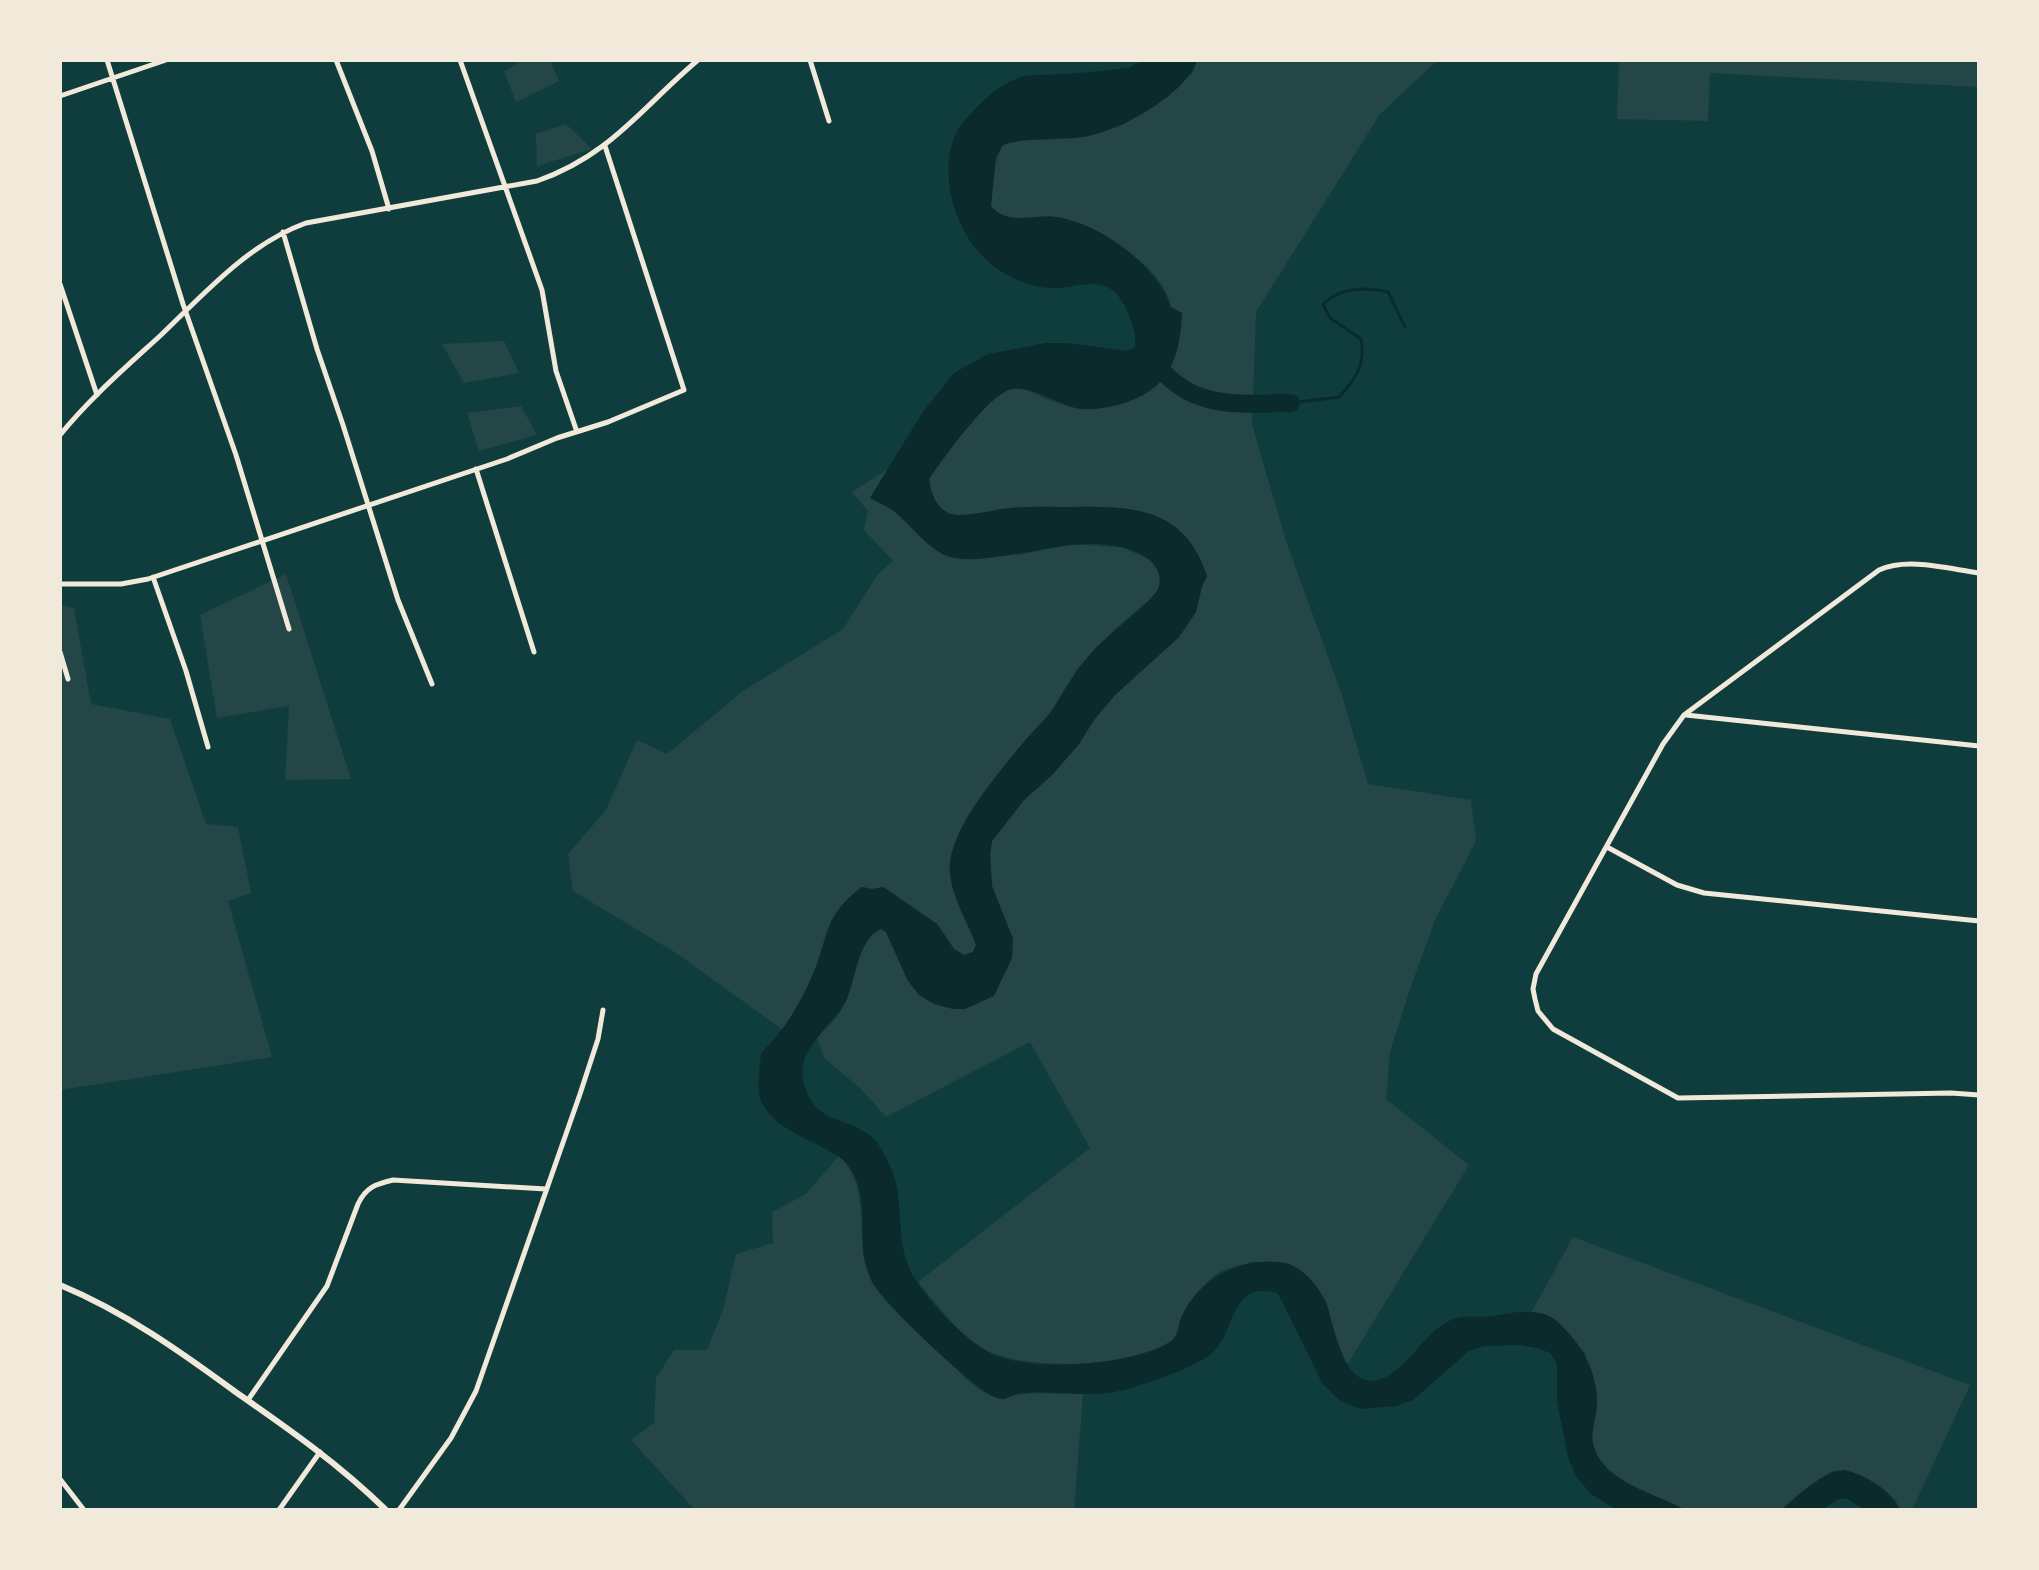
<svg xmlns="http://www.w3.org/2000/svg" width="2039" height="1570" viewBox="0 0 2039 1570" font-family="'Alegreya Sans',sans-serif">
	<rect width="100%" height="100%" fill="#0f3d3e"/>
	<!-- green -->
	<path fill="#244646" d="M524,60h26l9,21 -43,21 -12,-31z
		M1197,60h241l-58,54 -124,198 -4,112 34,117 56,154 26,89 103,16 5,41 -41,79 -25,69 -20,63 -4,47 83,66 -122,200 -12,-29 -9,-35 -72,-40c-10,4 -25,6 -34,11 -14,8 -34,33 -39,48 -3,8 -2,16 -9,21 -36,28 -153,30 -190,7 -25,-15 -45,-44 -64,-66l172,-134 -60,-106 -144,75 -26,-29 -36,-30 -7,-21c7,-7 16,-15 22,-23 15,-21 17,-76 42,-85l5,3 22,49 105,-42 -21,-53 -2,-31 2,-14 32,-41 29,-26 26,-30 15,-24 21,-25 64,-58 17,-25 6,-26 5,-10c-22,-68 -73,-70 -134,-69 -21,0 -42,-1 -62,1 -17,1 -38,9 -55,7 -18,-2 -26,-20 -27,-36 14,-20 59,-85 83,-90 12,-2 24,5 35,10 46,17 71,10 111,-15 3,-19 15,-61 12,-79 -5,-39 -77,-79 -112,-87 -18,-5 -43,6 -61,-4 -16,-9 -1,-57 6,-69l12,-4 42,-2 66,-14 70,-52z
		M1619,60h360v27l-269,-14 -2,48 -91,-2z
		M566,124l26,25 -55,17 -1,-32z
		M504,341l15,32 -55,10 -22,-39z
		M521,406l16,29 -58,16 -12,-38z
		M888,469l-18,29 20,10 128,47 56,-11 50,4 28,13 7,12 1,13 -7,11 -38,32 -38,40 -25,41 -31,36 -53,69 -16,36 -3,16 4,21 23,57 -3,7 -9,3 -10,-6 -17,-25 -53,-37 -12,2 -10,-2c-39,29 -33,48 -49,87 -8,19 -18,38 -30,56l-107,-77 -103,-62 -5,-37 38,-44 31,-70 30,14 76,-63 100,-62 35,-55 15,-13 -29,-31 4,-19 -16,-19z
		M286,574l65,205 -66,1 4,-74 -72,12 -17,-103z
		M60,605l14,3 17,96 79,15 36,105 32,3 13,66 -23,8 44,156 -212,33z
		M839,1156c30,29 18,67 26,104 7,38 45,64 72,89 18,16 36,43 61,49 8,2 15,-4 23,-4 21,-1 41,0 62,0l-9,116h-379l-64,-70 23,-17 2,-45 18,-28h33l16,-40 13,-56 37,-11 -1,-31 34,-18z
		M1573,1237l397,148 -58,125h-12l-5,-11 -51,-29 -12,1 -31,21 -20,18h-95l-59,-27 -19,-14 -10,-13 -7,-18 2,-12 -8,-73 -32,-35 -22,-5z"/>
	<!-- water -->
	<path fill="#0a2a2b" d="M1143,60h54c-11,35 -79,72 -114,77 -26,4 -54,-1 -80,8l-7,12 -5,49c16,20 43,8 65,11 44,6 101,48 115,90l11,6c-2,48 -14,78 -64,92 -14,3 -29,6 -43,3 -19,-5 -45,-23 -64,-19 -23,6 -68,70 -82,90 2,16 9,34 27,36 18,1 38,-6 55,-7 21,-2 42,-1 62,-1 61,-1 112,1 134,69l-5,10 -6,26 -17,25 -64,58 -21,25 -15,24 -26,30 -29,26 -32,41 -2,14 2,31 21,53 -1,19 -18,38 -29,13h-12l-19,-5 -15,-9 -11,-14 -22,-49 -5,-3c-24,10 -25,51 -35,72 -14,26 -52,49 -42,83 13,41 39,31 67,52 9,8 15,21 20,32 14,31 4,70 19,102 13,27 61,78 90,87 42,14 130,8 168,-14 11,-6 9,-14 13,-25 17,-40 62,-63 104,-55 17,3 35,25 41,40 9,22 16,89 55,76 25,-8 43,-46 68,-58 15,-7 28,-3 44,-5 18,-3 32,-7 51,-2 11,3 21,15 28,23 17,20 29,50 24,76 -3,16 -7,29 2,44 15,27 62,39 88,53h-69l-26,-16 -15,-18 -8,-19 -11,-56v-37l-7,-11 -13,-5 -17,-3 -36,1 -15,5 -56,49 -17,6 -36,3 -22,-10 -16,-16 -39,-80 -6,-10c-50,-13 -39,40 -67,62 -19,14 -78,35 -101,38 -28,4 -66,-4 -91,1 -6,1 -12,6 -17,5 -21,-2 -117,-96 -129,-117 -3,-6 -6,-16 -8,-23 -4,-30 4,-68 -16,-94 -8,-10 -20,-14 -30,-20 -21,-10 -47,-22 -57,-44 -5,-13 -1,-34 0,-48 24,-23 39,-49 52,-79 17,-39 10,-58 49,-87l10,2 11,-2 54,37 17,25 10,6 9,-3 3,-7c-9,-26 -28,-53 -26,-81 3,-40 53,-97 79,-128 7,-8 18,-17 24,-27 13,-21 24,-41 41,-59 12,-14 62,-51 65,-63 4,-15 -7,-28 -20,-34 -46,-20 -97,-1 -144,4 -14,2 -34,4 -48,-1 -22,-9 -37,-33 -56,-47 -6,-4 -14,-7 -21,-11l52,-85 32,-40 34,-19 58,-11h21l60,8 8,-4c3,-15 -11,-52 -26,-59 -18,-10 -41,2 -60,0 -18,-1 -42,-11 -56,-22 -37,-30 -56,-89 -37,-133 4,-9 13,-17 19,-24 13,-14 30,-28 50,-33 11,-2 25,-1 37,-2 22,-1 44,-4 66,-6z
		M1844,1470c22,5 47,20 56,40h-35l-19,-12 -10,2 -13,10h-42c19,-15 38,-37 63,-40z"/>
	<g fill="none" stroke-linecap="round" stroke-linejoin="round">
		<!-- stream -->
		<path stroke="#0a2a2b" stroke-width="3" d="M1291,403l48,-6c17,-18 27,-33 22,-58l-31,-21 -7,-14c18,-17 41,-17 65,-12l17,35"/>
		<!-- river -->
		<path stroke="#0a2a2b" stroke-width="18" d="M1153,360c37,50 81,44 138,43"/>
		<!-- minor -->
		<path stroke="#f1e9da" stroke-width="5" d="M107,60l76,244 53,151 53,174
			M336,60l36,91 17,58
			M460,60l82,230 14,81 21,61
			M810,60l19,61
			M60,96l106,-36
			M283,232l34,117 26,76 55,175 34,84
			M60,284l37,111
			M60,435c30,-37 66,-68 101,-100 44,-42 87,-91 145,-112l231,-42c74,-26 104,-73 161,-121
			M476,469l58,183
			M1979,573c-30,-4 -71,-16 -100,-3l-195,145 -21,29 -127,230 -3,15 2,10 3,12 15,18 125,69 273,-5 28,2
			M153,577l33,94 22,76
			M60,584h61l27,-5 359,-120 50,-21 51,-16 76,-32 -79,-244
			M60,652l8,27
			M1686,715l293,31
			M1607,847l70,38 27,8 275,28
			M248,1400l79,-114 31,-82c8,-17 18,-20 35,-24l153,9
			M60,1479l24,31
			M279,1510l41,-58
			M399,1510l52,-72 25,-47 104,-297 18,-55 5,-29"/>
		<!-- tertiary -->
		<path stroke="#f1e9da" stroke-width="6" d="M60,1285c65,27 121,67 177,108 52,36 103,72 149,117"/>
	</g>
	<!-- border -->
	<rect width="2039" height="1570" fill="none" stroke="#f1e9da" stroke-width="124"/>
</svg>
